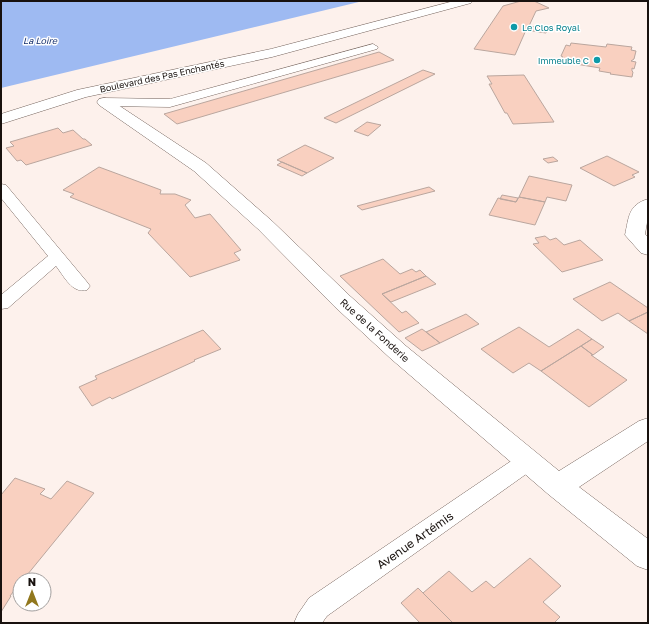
<svg xmlns="http://www.w3.org/2000/svg" width="649" height="624" viewBox="0 0 649 624" font-family="'Golos Text',sans-serif">
	<rect width="100%" height="100%" fill="#fdf1ec"/>
	<!-- water -->
	<path fill="#9ebaf2" d="M1,1h362l-362,87z"/>
	<!-- building -->
	<path fill="#f9d0c0" stroke="#baa69e" d="M521,1h13l15,7 -13,3 -7,15 20,3 -3,4 -20,-3 -11,25 -41,-6 29,-43z
		M571,43l35,4 1,-3 25,3 -1,3 5,1 -2,8 -3,2 5,1 -2,7 -2,-1v3l1,1 -1,5 -22,-3 1,-1 -12,-2 1,-3 -30,-5v-2l-9,-1 2,-3 -2,-1 5,-11 4,1z
		M379,52l15,8 -217,64 -13,-10z
		M423,70l12,4 -99,49 -12,-5z
		M524,75l30,47 -41,2 -6,-11h-2l-16,-29h3l-5,-8z
		M367,122l14,3 -13,11 -14,-5z
		M58,128l5,5 10,-3 10,9h2l7,6 -66,20 -5,-5 -4,1 -11,-13 8,-2 -4,-4z
		M305,145l29,13 -27,15 -30,-13z
		M607,156l32,16 -7,3 3,2 -21,9 -34,-18z
		M553,157l5,4 -10,2 -5,-4z
		M282,162l25,11 -5,3 -25,-11z
		M99,167l62,23 -1,4h15l16,6 -6,5 10,13 15,-4 31,36 -7,3 6,7 -50,17 -42,-44 3,-4 -81,-32 4,-3 -11,-4z
		M529,176l43,9 -6,16 -19,-4 -2,5 -26,-5z
		M429,187l6,4 -73,19 -5,-4z
		M502,195l16,3 -2,4 -16,-3z
		M519,197l26,5 -10,23 -46,-10 9,-17 18,4z
		M545,236l5,4 6,-2 8,7 16,-5 23,20 -41,12 -29,-28 6,-1 -4,-5z
		M383,259l17,15 12,-5 4,3 4,-2 6,6 -44,18 20,19 4,-2 13,12 -20,9 -59,-56z
		M426,276l10,8 -45,18 -9,-8z
		M610,282l38,26v4l-19,9 -11,-8 -16,8 -29,-22z
		M648,312v22l-19,-13z
		M466,314l13,10 -39,19 -14,-11z
		M519,327l30,20 29,-18 14,10 -51,32 -12,-8 -16,10 -32,-24z
		M422,329l4,3 14,11 -18,8 -17,-13z
		M203,330l18,19 -27,11 1,1 -83,38 -2,-2 -18,9 -13,-19 18,-8 -2,-3z
		M592,339l12,8 -11,8 -12,-9z
		M581,346l12,9h-2l36,25 -38,27 -48,-36z
		M15,478l30,11 -5,5 11,5 16,-18 27,12 -71,87h-3v3l-10,13h1l-10,16v-117z
		M530,558l31,28 -18,16 17,15 -6,6h-101l-30,-30 26,-22 23,21 14,-11 8,7z
		M418,588l35,35h-33l-19,-20z"/>
	<g fill="none" stroke-linecap="round" stroke-linejoin="round">
		<!-- service casing -->
		<g stroke="#75645d" stroke-width="1">
			<path id="service" d="M373,44l5,3 -1,2 -207,58 -66,-1 -4,-1 -2,-3 2,-3 4,-1 66,1z
				M1,184l5,1 81,97 3,4 -3,4c-15,4 -23,-14 -31,-24l-48,42 -7,1v-14l47,-39 -47,-58z
				M528,452l8,3 3,6 -3,6 -209,149 -5,7h-28l4,-9 11,-16 211,-143z"/>
		</g>
		<!-- minor casing -->
		<g stroke="#75645d" stroke-width="1">
			<path id="minor" d="M104,98l5,1 97,64 66,58 78,75 56,50 153,125 80,-50 9,-3v23l-69,46 69,52v31l-11,-4 -89,-72 -158,-136 -56,-52 -76,-77 -64,-58 -95,-66 -2,-3 2,-3z
				M648,199v18l-3,17 3,3v18l-7,-2 -16,-18c4,-18 3,-30 23,-36z"/>
		</g>
		<!-- secondary casing -->
		<g stroke="#75645d" stroke-width="1">
			<path id="secondary" d="M454,1h19l-2,2 -199,54 -186,40 -85,27v-10l76,-24 194,-41z"/>
		</g>
		<!-- service -->
		<use href="#service" fill="#fff" fill-rule="evenodd"/>
		<!-- minor -->
		<use href="#minor" fill="#fff" fill-rule="evenodd"/>
		<!-- secondary -->
		<use href="#secondary" fill="#fff" fill-rule="evenodd"/>
	</g>
	<!-- markers -->
	<g fill="#0f9aa8" stroke="#fff" stroke-width="1.5">
		<circle cx="514" cy="27" r="4"/>
		<circle cx="597" cy="60" r="4"/>
	</g>
	<g text-anchor="middle" dominant-baseline="central" stroke-width="3" stroke-linejoin="round" paint-order="stroke">
		<!-- far-culture labels -->
		<g font-size="9" fill="#0d838f" stroke="#fff" text-anchor="start">
			<text x="522" y="27">Le Clos Royal</text>
			<text x="589" y="60" text-anchor="end">Immeuble C</text>
		</g>
		<!-- far-water labels -->
		<g font-size="9" font-style="italic" fill="#112c6b" stroke="#fff">
			<text x="40" y="40">La Loire</text>
		</g>
		<!-- far-street labels -->
		<g font-size="9" fill="#18110e" stroke="#fff">
			<text transform="translate(162 76) rotate(-12)">Boulevard des Pas Enchantés</text>
		</g>
		<!-- street labels -->
		<g font-size="10" fill="#18110e" stroke="#fff">
			<text transform="translate(375 330) rotate(42)">Rue de la Fonderie</text>
		</g>
		<!-- near-street labels -->
		<g font-size="12" fill="#18110e" stroke="#fff">
			<text transform="translate(415 540) rotate(-35)">Avenue Artémis</text>
		</g>
	</g>
	<!-- border -->
	<rect width="649" height="624" fill="none" stroke="#18110e" stroke-width="4"/>
	<!-- north arrow -->
	<g transform="translate(32 592)"><circle r="19" fill="#ffffff" stroke="#a3a09f"/>
	<path d="M0-3L7 15L0 10L-7 15Z" fill="#91771d"/>
	<text y="-6" font-size="11" font-weight="bold" text-anchor="middle" fill="#18110e">N</text>
	</g>
</svg>
